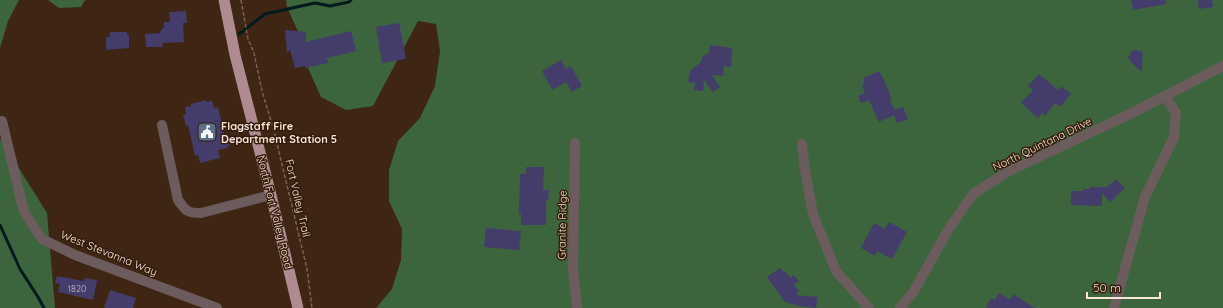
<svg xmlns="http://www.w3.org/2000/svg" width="1223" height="308" viewBox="0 0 1223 308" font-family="Quicksand,sans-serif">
	<rect width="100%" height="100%" fill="#3f2513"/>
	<!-- forest -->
	<path fill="#3d653d" d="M0,0h19l-11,21 -8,27z
		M48,0h37l-4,7 -22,1z
		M286,0h937v308h-847l16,-19 9,-29 1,-31 -13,-28v-31l9,-29 22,-23 15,-32 5,-35 -4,-27 -18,-3 -45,85 -27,4 -25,-13 -13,-29 -8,-32 -13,-29z
		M0,138l47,75 8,95h-55z"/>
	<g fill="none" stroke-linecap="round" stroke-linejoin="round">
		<!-- stream -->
		<path stroke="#02191d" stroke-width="3" d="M239,34l26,-20 50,-11 15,3 19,-4 2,-2
			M0,225l20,44 18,28 6,11"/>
	</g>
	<!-- building -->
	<path fill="#443c6b" d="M1131,0h35v4l-33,6z
		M1198,0h14l1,7 -14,2z
		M186,11l1,12h-4l1,19 -22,1 1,4h-17l-1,-13 15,-1v-2h2v-3h2v-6h6l-1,-10z
		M399,23l7,36 -24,4 -6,-36z
		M285,30l21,2v10l45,-11 5,20 -29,7 1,5 -23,5v-2l-10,2 -5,-18 -3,3z
		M110,32h17v2l2,1v13l-23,2v-13h4z
		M710,45l22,3 -1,19 -7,-1 -1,10 -11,-1 8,12 -7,5 -9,-12 -1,11 -9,-1 1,-7 -7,-1 2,-11 11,-9 1,-5 7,-4z
		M1135,50l6,1 2,3 -1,8v10l-11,-10 -3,-5 4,-6z
		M561,60l5,9 5,-3 11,20 -10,6 -6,-10 -14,8 -10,-19z
		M879,71l6,11 6,14 -1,4 5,10 8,-3 5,12 -11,4 -3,-8 -15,7 -10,-22 -8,3 -3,-7 7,-3 -3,-8 3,-2 -2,-5z
		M1039,74l19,16 3,-4 10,8 -11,13 -5,-4 -10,13 -3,-3 -4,5 -17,-15 12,-13 -5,-4z
		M206,100v2l6,-1 2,7 4,-1 7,30 2,-1 3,10h-3l1,2 -10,2 2,8 -20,5 -2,-8 -3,1 -7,-31 -2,1 -3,-11 3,-1 -1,-7 6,-1v-2z
		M526,167h18l-1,23h6l-1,11h-2v24h-25v-11h-2l1,-40h6z
		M1116,179l9,9 -15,14 -8,-9v13l-31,-1v-14h12v-2h7v-2h17z
		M889,222l18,10 -15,27 -15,-8 -2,5 -14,-8 13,-25 11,6z
		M486,228l35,3 -2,19 -35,-3z
		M780,268l4,4 1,-1 5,7 4,-3 5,6 -5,4 5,5 -3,5 22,2 -2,11 -17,-2 -14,-4 -18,-25z
		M57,276l27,5 1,-3 12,2 -4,20 -35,-8 2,-8 -5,-1z
		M110,290l26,8 -3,10h-29z
		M999,293l11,7 3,-6 22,14h-49l5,-10 4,2z"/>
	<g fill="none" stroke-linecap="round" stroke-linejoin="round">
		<!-- path -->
		<path stroke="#796252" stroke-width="1.5" stroke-dasharray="4 2" stroke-linecap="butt" d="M241,0l7,39 6,14 8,38 12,40 33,138 5,39"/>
		<!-- minor -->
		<path stroke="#6d5c5e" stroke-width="10" d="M2,121l22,91 18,27 33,16 142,53
			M162,125l16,75c8,11 9,13 23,13l70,-18
			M575,143l-2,125 4,40
			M802,144l3,26 8,44 23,57 33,37
			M900,308l14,-17 34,-61 25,-36 36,-23 123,-58 91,-47
			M1114,308l31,-111 29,-60 2,-24 -11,-17"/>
		<!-- primary -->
		<path stroke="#ad8b8e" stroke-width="11" d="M224,0l11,55 36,140 27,113"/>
	</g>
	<!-- icons -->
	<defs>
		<g id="civic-square" transform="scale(1)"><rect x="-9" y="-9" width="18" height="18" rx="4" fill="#5c6f8a" stroke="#341b09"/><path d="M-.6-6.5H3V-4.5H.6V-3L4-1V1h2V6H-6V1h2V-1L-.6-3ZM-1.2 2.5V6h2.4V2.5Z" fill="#fff"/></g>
	</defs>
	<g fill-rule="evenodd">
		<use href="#civic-square" x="207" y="132"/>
	</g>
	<g text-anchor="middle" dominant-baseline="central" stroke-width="3" stroke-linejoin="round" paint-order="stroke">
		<!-- number labels -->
		<g font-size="9" fill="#cabcbe">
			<text x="77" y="288">1820</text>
		</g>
		<!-- poi labels -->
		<g font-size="11" font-weight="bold" fill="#f7e6da" stroke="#341b09" text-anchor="start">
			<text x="221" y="126">Flagstaff Fire<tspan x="221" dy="13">Department Station 5</tspan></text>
		</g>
		<!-- street labels -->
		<g font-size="11" fill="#f7e6da" stroke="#341b09">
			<text transform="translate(1042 144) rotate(-26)">North Quintana Drive</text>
			<text transform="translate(298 198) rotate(77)">Fort Valley Trail</text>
			<text transform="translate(275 212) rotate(76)">North Fort Valley Road</text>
			<text transform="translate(562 225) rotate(-89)">Granite Ridge</text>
			<text transform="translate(109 253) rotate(22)">West Stevanna Way</text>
		</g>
	</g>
	<!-- scale -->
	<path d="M1087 292v6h73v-6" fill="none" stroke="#f7e6da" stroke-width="2"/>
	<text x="1093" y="292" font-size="12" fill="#f7e6da" stroke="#341b09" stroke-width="3" paint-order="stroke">50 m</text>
</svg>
